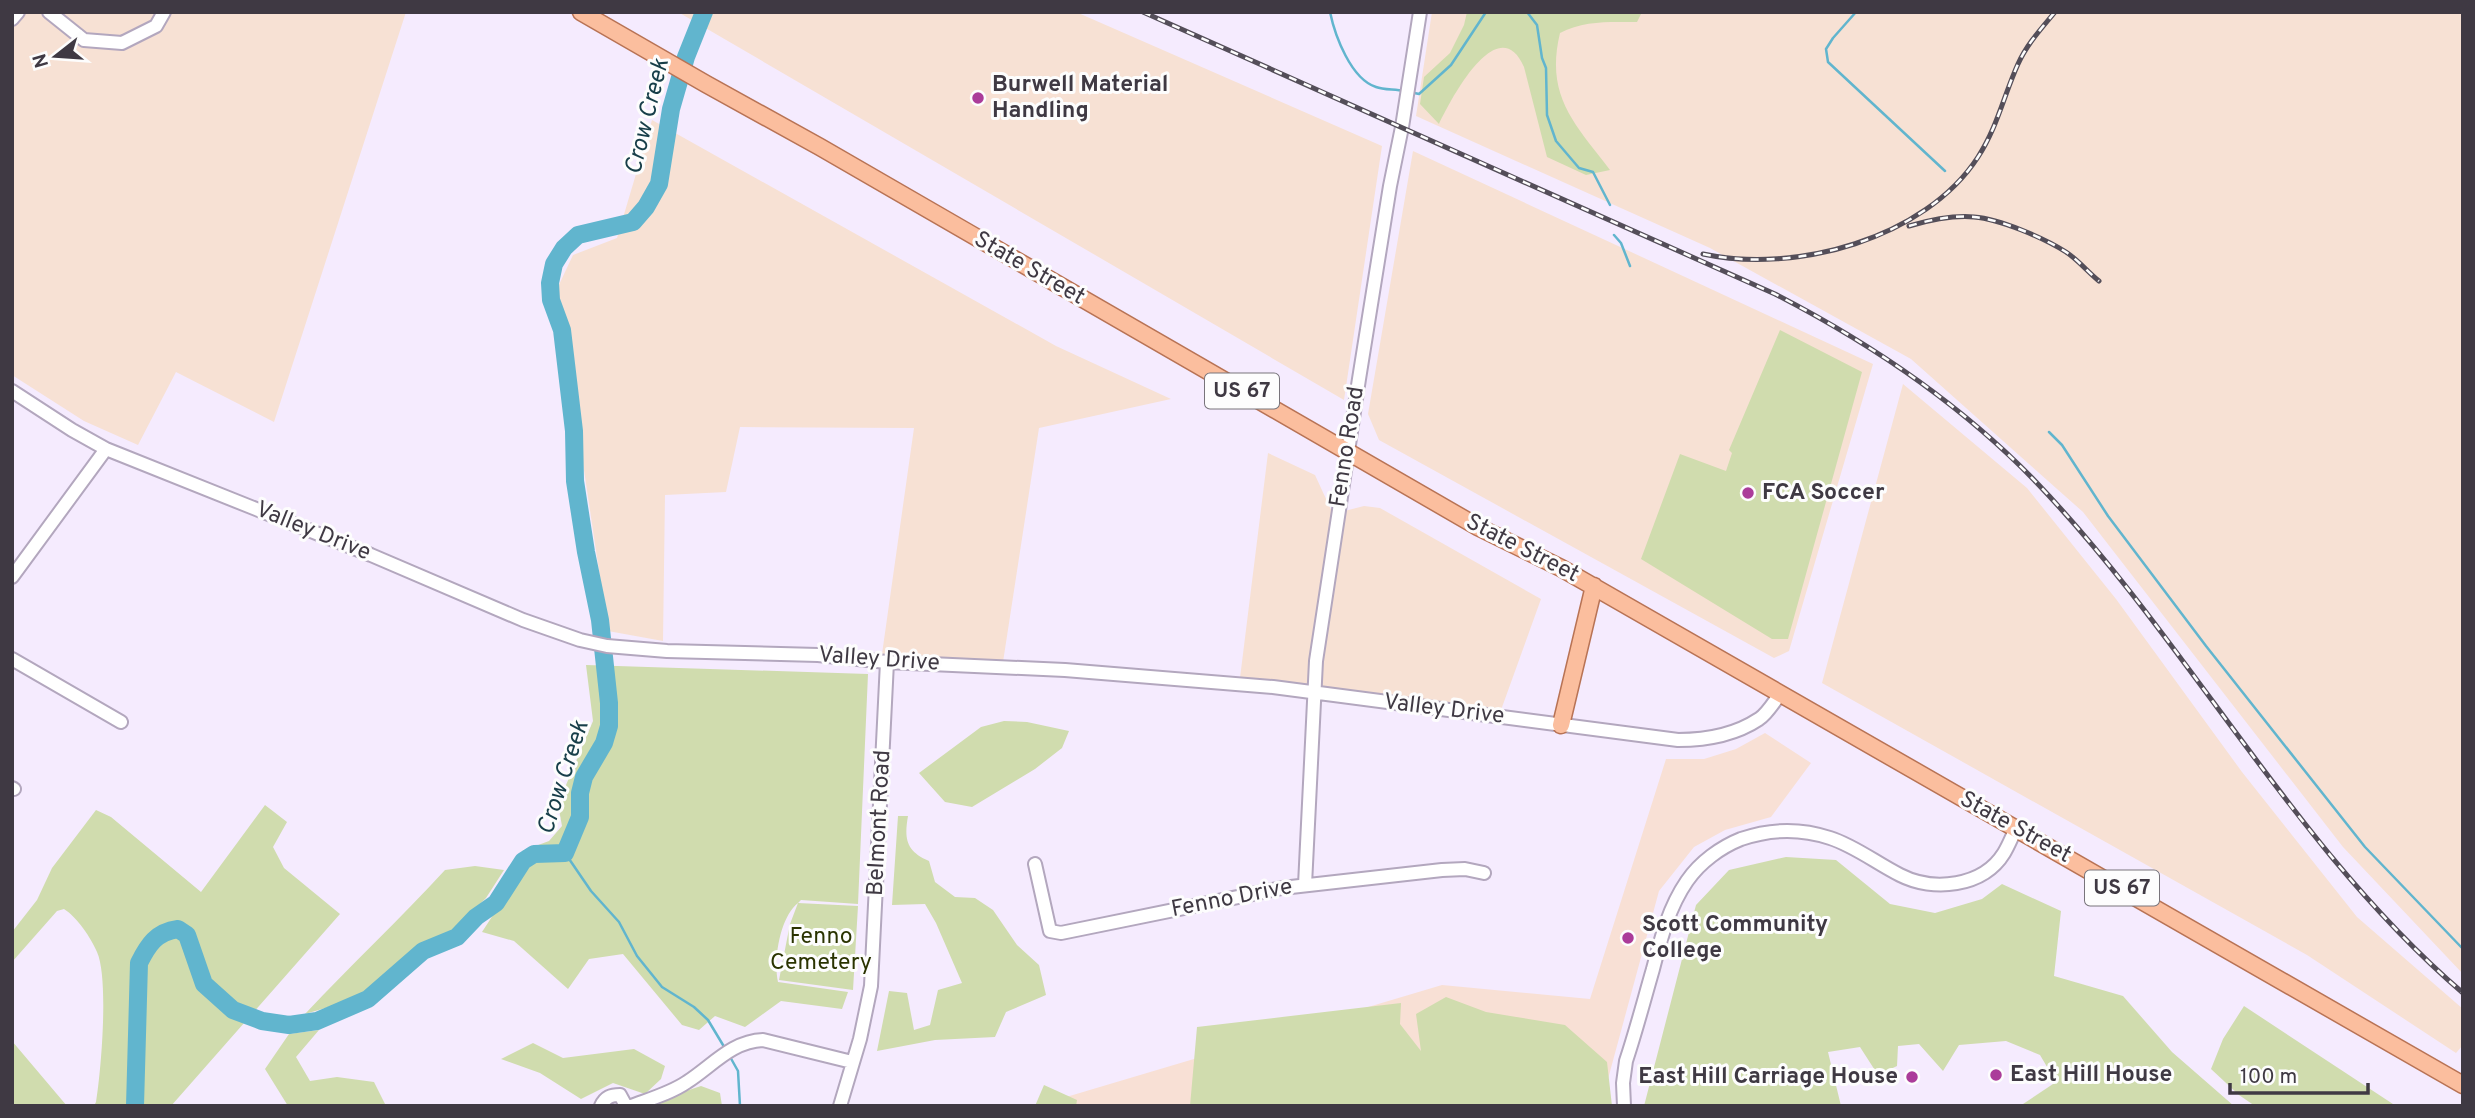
<svg xmlns="http://www.w3.org/2000/svg" width="2475" height="1118" viewBox="0 0 2475 1118" font-family="Overpass,sans-serif">
	<rect width="100%" height="100%" fill="#f5ebfe"/>
	<!-- industrial -->
	<path fill="#f7e1d4" d="M12,12h394l-132,410 -98,-50 -38,73 -54,-24 -72,-46z
		M678,12h398l306,134 -38,254z
		M1432,12h1031v962l-120,-127 -260,-335 -172,-153 -201,-111 -294,-132z
		M652,120l404,226 115,53 -132,29 -36,234 -121,-8 32,-226 -174,-1 -14,65 -61,3 -2,146 -55,-10 -51,-342 16,-34 44,-17z
		M1413,151l460,213 -84,287 -15,7 -395,-218 -11,-26z
		M1903,384l124,104 89,111 126,173 115,145 106,92v36l-7,8 -149,-98 -485,-272z
		M1268,453l47,22 18,39 31,-8 16,2 161,91 -40,111 -261,-32z"/>
	<!-- education -->
	<path fill="#f8e0d5" d="M1765,733l46,30 -40,54 -46,13 -31,17 -35,44 -51,188 2,27h-574l406,-121 148,14 76,-240h38l32,-10z"/>
	<!-- green -->
	<path fill="#d0dcae" d="M1467,12h175l-5,10c-26,0 -53,-2 -77,11 -15,63 14,90 50,137l-24,5 -39,-18 -23,-90c-26,-59 -74,34 -85,57l-19,-20 4,-27 26,-24 14,-28z
		M1780,330l82,42 -74,267h-16l-131,-80 39,-105 46,17 6,-18 -3,-3z
		M586,665l282,9 -10,230 -57,-4 -3,3 60,3 -5,84 -74,-10 11,-56 8,-21c-18,14 -25,57 -20,79l70,10 -6,17 -61,-8 -36,26 -30,-11 -16,14 -17,-5 -59,-71 -34,5 -21,30 -54,-48 -32,-9 39,-60 1,-21 27,-10 13,-15 -4,-22 35,-83z
		M1004,721l23,1 42,9 -7,17 -27,21 -63,38 -27,-5 -26,-29 62,-46z
		M265,805l22,17 -14,25 11,21 56,46 -169,192h-77l2,-4c5,-30 13,-123 1,-150 -6,-14 -20,-35 -33,-43l-7,2 -45,51v-30l25,-32 15,-32 44,-58 15,7 90,75z
		M898,816h10c-4,23 -2,35 21,45l6,21 20,15 20,1 18,12 24,35 22,20 7,30 -40,17 -11,25 -60,3 -58,11 12,-60 18,2 7,37 16,-5 8,-35 24,-7 -26,-60 -11,-19 -33,1z
		M1786,857l50,3 54,44 45,9 47,-14 20,-15 59,27 -7,65 69,20 49,56 62,54h-214l36,-24 -16,-27 -34,-14 -47,4 -16,26 -24,-27 -21,2 -1,20 -19,9 -18,-28 -32,5 13,54h-197l52,-201 33,-35z
		M475,866l29,4 -18,28 -35,35 -39,19 -56,47 -51,15c46,-49 95,-95 140,-144z
		M1446,997l40,15 79,13 42,37 5,44h-422l7,-79 204,-24 -1,21 21,27 -5,-37z
		M2244,1006l152,100h-141l-16,-11 -28,-26 12,-30z
		M319,1030l-23,27 14,24 27,-4 37,5 12,24h-98l-23,-37 24,-35z
		M12,1041l55,65h-55z
		M533,1043l30,15 71,-9 31,17 -4,13 -16,15 -32,-11 -32,16 -41,-26 -39,-14z
		M1044,1085l33,15 -1,6h-41z
		M701,1086l19,7 2,13h-74l2,-3z"/>
	<g fill="none" stroke-linecap="round" stroke-linejoin="round">
		<!-- stream -->
		<path stroke="#61b5ce" stroke-width="2.5" d="M1330,12c5,24 21,67 46,75 8,3 19,2 28,4
			M1527,12l10,13 5,33 4,10 1,47 9,26 23,27 14,4 17,33
			M1856,12l-23,26 -7,11 2,13 117,109
			M1410,92l9,2 32,-29 35,-53
			M1614,235l7,8 9,23
			M2049,432l13,13 46,71 98,130 159,201 98,102
			M565,853l26,38 28,31 18,34 25,31 32,20 14,13 18,30
			M729,1055l9,16 2,35"/>
		<!-- river -->
		<path stroke="#61b5ce" stroke-width="18" d="M135,1106l4,-143c9,-18 17,-31 39,-34l9,6 17,49 29,26 29,11 27,4 28,-4 51,-22 55,-48 34,-14 19,-20 20,-14 27,-42 11,-7 31,-1 15,-36v-24l4,-16 20,-34 5,-17v-23l-9,-83 -14,-68 -11,-71 -1,-50 -12,-101 -11,-30 -1,-17 4,-19 10,-16 14,-13 55,-13 13,-15 13,-23 12,-75 15,-52 18,-45"/>
		<!-- minor casing -->
		<g stroke="#b3a7be" stroke-width="16">
			<path id="minor" d="M49,12l35,28 38,3 34,-17 8,-14
				M12,19l6,-7
				M12,391l60,39 34,19 265,106 152,65 57,20 27,6 60,5 151,4 69,7 178,8 208,17 405,53c27,0 57,-5 81,-21 8,-5 15,-17 21,-25
				M12,577l94,-128
				M12,659l109,63
				M12,788l2,1
				M1035,864l15,67 11,2 221,-45 160,-18 23,-1 19,4
				M1305,885l11,-224 43,-282 31,-193 12,-59 18,-115
				M601,1106c4,-9 10,-11 19,-11l6,11
				M631,1106c19,-7 40,-13 56,-24 25,-16 45,-41 76,-42l89,22
				M840,1106l20,-67 11,-53 16,-324
				M1624,1106l-1,-23 3,-22c10,-30 18,-61 27,-92 8,-31 16,-62 34,-88 13,-19 34,-34 54,-42 29,-10 59,-11 89,-1 25,8 46,25 70,37 33,17 83,12 104,-22 5,-8 8,-17 12,-24"/>
		</g>
		<!-- major casing -->
		<g stroke="#b87355" stroke-width="19">
			<path id="major" d="M581,12l125,72 114,63 658,380 83,41 902,517
				M1561,725l33,-139"/>
		</g>
		<!-- minor -->
		<use href="#minor" stroke="#fff" stroke-width="12"/>
		<!-- major -->
		<use href="#major" stroke="#fbbe9e" stroke-width="16"/>
		<!-- rail casing -->
		<g stroke="#544e59" stroke-width="5">
			<path id="rail" d="M1143,12l632,282c95,49 186,110 261,188 154,161 257,365 427,511
				M1909,226c21,-6 43,-11 65,-9 26,2 70,21 92,35 12,8 22,20 33,29
				M1703,254c92,20 222,-15 275,-97 19,-29 26,-62 40,-93 9,-20 23,-35 37,-52"/>
		</g>
		<!-- rail -->
		<use href="#rail" stroke="#fdfdfd" stroke-width="2.5" stroke-dasharray="8" stroke-linecap="butt"/>
	</g>
	<!-- markers -->
	<g fill="#ab3c9a" stroke="#fdfdfd" stroke-width="2.5">
		<circle cx="978" cy="98" r="7"/>
		<circle cx="1748" cy="493" r="7"/>
		<circle cx="1628" cy="938" r="7"/>
		<circle cx="1996" cy="1075" r="7"/>
		<circle cx="1912" cy="1077" r="7"/>
	</g>
	<g text-anchor="middle" dominant-baseline="central" stroke-width="6" stroke-linejoin="round" paint-order="stroke">
		<!-- shield labels -->
		<g fill="#fdfdfd" stroke="#78747b" stroke-width="2">
			<rect x="1205" y="373.5" width="74" height="35" rx="5"/>
			<rect x="2085" y="870.5" width="74" height="35" rx="5"/>
		</g>
		<g font-size="21" font-weight="bold" fill="#3f3943">
			<text x="1242" y="391">US 67</text>
			<text x="2122" y="888">US 67</text>
		</g>
		<!-- poi labels -->
		<g font-size="23" font-weight="bold" fill="#3f3943" stroke="#fdfdfd" text-anchor="start">
			<text x="992" y="85">Burwell Material<tspan x="992" dy="26">Handling</tspan></text>
			<text x="1762" y="493">FCA Soccer</text>
			<text x="1642" y="925">Scott Community<tspan x="1642" dy="26">College</tspan></text>
			<text x="2010" y="1075">East Hill House</text>
			<text x="1898" y="1077" text-anchor="end">East Hill Carriage House</text>
		</g>
		<!-- street labels -->
		<g font-size="23" fill="#3f3943" stroke="#fdfdfd">
			<text transform="translate(1029 269) rotate(30)">State Street</text>
			<text transform="translate(1348 447) rotate(-81)">Fenno Road</text>
			<text transform="translate(313 532) rotate(22)">Valley Drive</text>
			<text transform="translate(1522 549) rotate(27)">State Street</text>
			<text transform="translate(879 660) rotate(4)">Valley Drive</text>
			<text transform="translate(1444 710) rotate(7)">Valley Drive</text>
			<text transform="translate(880 823) rotate(-87)">Belmont Road</text>
			<text transform="translate(2015 828) rotate(29)">State Street</text>
			<text transform="translate(1232 899) rotate(-11)">Fenno Drive</text>
		</g>
		<!-- park labels -->
		<g font-size="23" fill="#2a3300" stroke="#fdfdfd">
			<text x="821" y="937">Fenno<tspan x="821" dy="26">Cemetery</tspan></text>
		</g>
		<!-- water labels -->
		<g font-size="24" font-style="italic" fill="#173e49" stroke="#fdfdfd">
			<text transform="translate(648 117) rotate(-76)">Crow Creek</text>
			<text transform="translate(564 778) rotate(-72)">Crow Creek</text>
		</g>
	</g>
	<!-- border -->
	<rect width="2475" height="1118" fill="none" stroke="#3f3943" stroke-width="28"/>
	<!-- north arrow -->
	<g transform="translate(56 56) rotate(253)" stroke="#fdfdfd" stroke-width="5" paint-order="stroke">
	<path d="M0-5L12 26L0 18L-12 26Z" fill="#3f3943"/>
	<text y="-10" font-size="19" font-weight="bold" text-anchor="middle" fill="#3f3943">N</text>
	</g>
	<!-- scale -->
	<path d="M2230 1083v10h138v-10" fill="none" stroke="#3f3943" stroke-width="3.5"/>
	<text x="2240" y="1083" font-size="21" fill="#3f3943" stroke="#fdfdfd" stroke-width="5" paint-order="stroke">100 m</text>
</svg>
